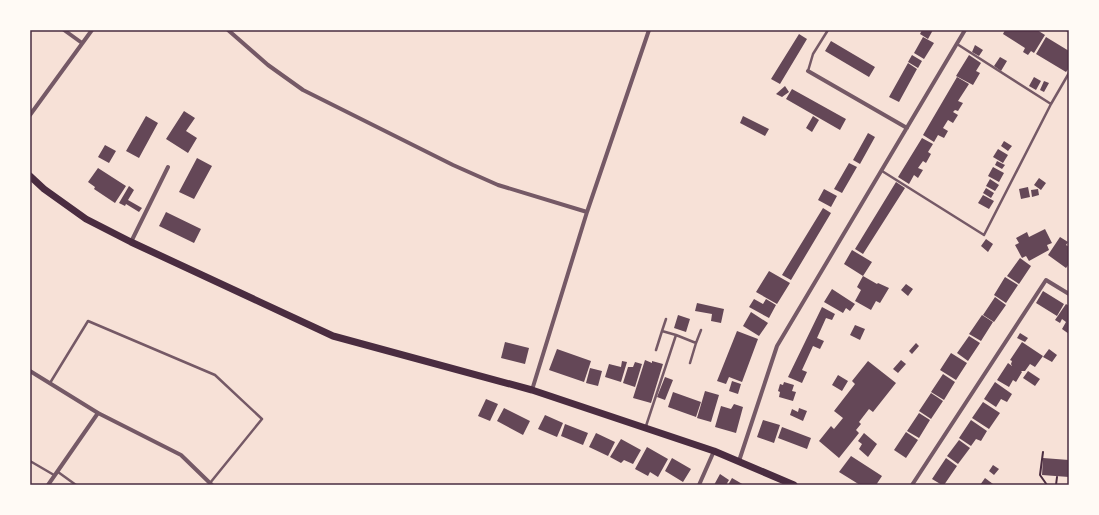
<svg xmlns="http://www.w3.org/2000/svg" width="1099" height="515" viewBox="0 0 1099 515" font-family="'Source Sans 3',sans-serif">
	<rect width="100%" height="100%" fill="#f7e1d7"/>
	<!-- building -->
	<path fill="#644757" d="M922,30h11l-5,9 -8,-5z
		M1005,30h32l8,5 -11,18 -3,-2 -3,4 -5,-3 2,-4 -22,-14z
		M799,34l8,5 -27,45 -9,-5z
		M923,37l11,6 -10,16 -10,-6z
		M1046,37l23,14v17l-3,4 -30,-18z
		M831,41l44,26 -6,10 -44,-26z
		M975,45l8,5 -4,6 -7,-4z
		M912,55l10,6 -4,7 -10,-6z
		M969,55l12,8 -5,8 4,2 -7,12 -17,-9z
		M1000,57l7,4 -6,10 -7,-5z
		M908,63l9,6 -18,33 -10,-5z
		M957,77l12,7 -11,17 5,2 -5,8 -3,-1 -2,2 5,3 -5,8 -5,-3 -5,8 5,3 -4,7 -6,-3 -4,7 -11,-7z
		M1034,77l7,4 -5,9 -7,-4z
		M1044,81l5,2 -5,9 -4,-2z
		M785,86l4,6 -7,5 -6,-3z
		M792,89l54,30 -6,11 -54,-31z
		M184,111l11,7 -9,13 11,7 -9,15 -22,-14z
		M146,116l12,7 -19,35 -13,-7z
		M743,116l26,13 -4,7 -25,-13z
		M813,116l6,4 -7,12 -6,-4z
		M868,133l7,4 -15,27 -7,-4z
		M922,138l11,6 -5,8 3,2 -5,9 -3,-2 -5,7 5,2 -5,8 -4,-3 -5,9 -11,-7z
		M1004,141l8,5 -4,5 -7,-5z
		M105,145l11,6 -7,12 -11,-6z
		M998,149l10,6 -5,8 -10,-6z
		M197,158l15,8 -18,33 -15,-7z
		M997,161l8,4 -3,4 -7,-4z
		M849,163l8,4 -15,26 -8,-4z
		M993,167l11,6 -5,9 -11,-6z
		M98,168l28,18 -11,17 -21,-14 1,-2 -7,-5z
		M1039,178l7,5 -5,7 -7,-5z
		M990,179l9,6 -4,6 -9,-5z
		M896,182l9,6 -42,66 -8,-5z
		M129,186l5,4 -6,10 14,8 -3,4 -13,-8 -1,2 -6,-3z
		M1028,187l2,10 -9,2 -2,-10z
		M986,188l8,5 -3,5 -8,-5z
		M824,189l13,7 -6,11 -13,-7z
		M1038,189l1,6 -7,2 -1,-7z
		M983,195l11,6 -5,8 -11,-6z
		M823,208l8,5 -40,67 -9,-5z
		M166,212l35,17 -7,14 -35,-17z
		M1045,229l7,14 -5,2 2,5 -20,11 -3,-5 -4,2 -7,-13 4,-2 -3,-5 11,-6 2,5z
		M1060,237l8,5 -2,3 3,2v17l-3,4 -18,-13z
		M986,239l7,5 -5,8 -7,-6z
		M852,250l20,12 -9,14 -19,-12z
		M1020,258l11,8 -12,18 -12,-8z
		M769,271l21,12 -13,21 -21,-12z
		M863,276l14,8 1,-1 11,5 -9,15 -4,-2 -5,9 -16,-9 6,-11 -4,-3z
		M1005,277l13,8 -12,18 -12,-8z
		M906,284l7,5 -5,7 -7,-6z
		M832,289l23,15 -5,7 -4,-3 -3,5 -19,-11z
		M1043,291l21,13 -7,12 -21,-13z
		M995,297l11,8 -12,17 -11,-7z
		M754,299l9,5 3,-5 10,6 -7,13 -20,-11z
		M697,303l27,6 -3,14 -10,-2 1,-7 -17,-3z
		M1066,304l3,2v28l-7,-5 4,-7 -4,-3 -2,4 -5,-3z
		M822,307l13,7 -3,6 -6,-2 -9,20 7,3 -4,8 -7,-3 -11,24 5,2 -5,11 -14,-6z
		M751,312l17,11 -9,13 -16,-10z
		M678,315l12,4 -4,13 -12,-4z
		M982,315l11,7 -12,19 -12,-7z
		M855,325l10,4 -5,11 -10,-5z
		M737,331l21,8 -16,43 -13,-5 -3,7 -9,-3z
		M1020,333l8,5 -3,4 -8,-4z
		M969,336l11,7 -12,18 -11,-8z
		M505,342l24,6 -4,16 -24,-6z
		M1022,342l21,14 -8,11 -5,-3 -5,7h-4l1,1 -6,10 -3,-2 -4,7 -12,-7 11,-17 4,3 -1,-2 1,-3 -2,-1z
		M916,343l3,3 -7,8 -3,-3z
		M557,349l34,12 -7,21 -35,-12z
		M1049,349l8,6 -5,7 -9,-5z
		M951,353l16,10 -11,17 -16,-10z
		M645,360l7,3v-2l11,3 -12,39 -18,-5z
		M901,360l5,4 -8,9 -5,-4z
		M622,361l5,1 -6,20 -16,-5 4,-13 12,3z
		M868,361l28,22 -23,29 -4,-3 -10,13 2,2 -5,6 3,3 -20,25 -20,-17 12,-15 3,3 9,-11 -9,-7 21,-27 -3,-3z
		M635,362l7,2 -7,23 -12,-4 5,-16h5z
		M590,368l12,3 -4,15 -12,-3z
		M1028,371l12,8 -5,7 -12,-8z
		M943,374l12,8 -11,18 -13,-8z
		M838,375l10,6 -6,10 -10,-6z
		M665,377l8,3 -8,20 -8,-3z
		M732,381l9,3 -3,10 -9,-3z
		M784,382l10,3 -2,6 4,1 -3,9 -14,-4 1,-5 -2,-1 2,-7 3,1z
		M995,382l17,12 -5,8 -6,-3 -5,8 -12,-8z
		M705,391l14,4 -8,27 -14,-4z
		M673,392l28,10 -5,15 -28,-10z
		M931,393l12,8 -12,18 -12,-8z
		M486,399l12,5 -8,17 -12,-5z
		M983,402l17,11 -11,16 -17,-11z
		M734,404l9,3 -7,26 -21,-6 6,-21 10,3z
		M504,408l26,13 -7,14 -26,-14z
		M799,408l8,3 -4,10 -13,-6 2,-6 6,3z
		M919,413l11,7 -11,18 -12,-7z
		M545,415l18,8 -6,14 -19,-8z
		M763,420l17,5 -6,18 -17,-6z
		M971,420l16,11 -6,10 -5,-2 -5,7 -12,-8z
		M565,424l23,9 -5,12 -22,-9z
		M782,427l29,11 -4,11 -29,-11z
		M906,432l12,8 -12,18 -12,-8z
		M596,433l19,9 -7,14 -19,-9z
		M864,433l13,11 -9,13 -9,-8 3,-5 -4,-3z
		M621,439l20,11 -8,14 -9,-4 -3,3 -11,-6z
		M959,440l11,8 -12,16 -11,-8z
		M647,447l21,12 -10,18 -8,-5 -2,4 -13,-7z
		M851,456l31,20 -6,9h-16l-21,-13z
		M672,458l19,11 -8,13 -18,-11z
		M946,458l11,8 -13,19h-2l-10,-6z
		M1043,458l26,2v17l-27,-2z
		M993,465l6,4 -5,6 -5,-4z
		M720,474l9,6 -3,5h-12z
		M732,478l12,7h-16z
		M985,478l8,6 -1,1h-12z"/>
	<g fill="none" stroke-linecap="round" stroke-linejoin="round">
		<!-- path -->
		<path stroke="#4a2c40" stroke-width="2" d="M1043,452l-3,23 7,10
			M1056,485l1,-8"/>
		<!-- service -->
		<path stroke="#755966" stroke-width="2.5" d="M957,44l94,60
			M808,71l5,-17 15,-24
			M882,171l102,64 67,-131 18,-31
			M662,331l4,-12
			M696,343l5,-13
			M656,350l6,-19 14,4
			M50,383l38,-62 127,54 47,44 -52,64
			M646,426l30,-91 20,8 -6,20
			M30,461l24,14
			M58,472l18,13"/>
		<!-- minor -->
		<path stroke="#755966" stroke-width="4" d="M64,30l18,13
			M228,30l40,35 35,25 150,75 45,20 89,27
			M1068,30h1
			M808,71l99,57
			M30,115l62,-85
			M131,242l37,-75
			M30,371l68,42 83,42 31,30
			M532,390l55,-178 62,-182
			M739,461l38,-115 188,-316
			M48,485l50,-72
			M699,485l15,-34
			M912,485l134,-205 23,14"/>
		<!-- secondary -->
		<path stroke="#4a2c40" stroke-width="7" d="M30,176l14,13 42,30 45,23 202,94 199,54 182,61 80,34"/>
	</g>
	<!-- border -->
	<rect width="1099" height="515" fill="none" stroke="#fffaf5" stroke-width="62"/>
	<rect x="31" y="31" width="1037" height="453" fill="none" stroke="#4a2c40" stroke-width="1.5"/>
</svg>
